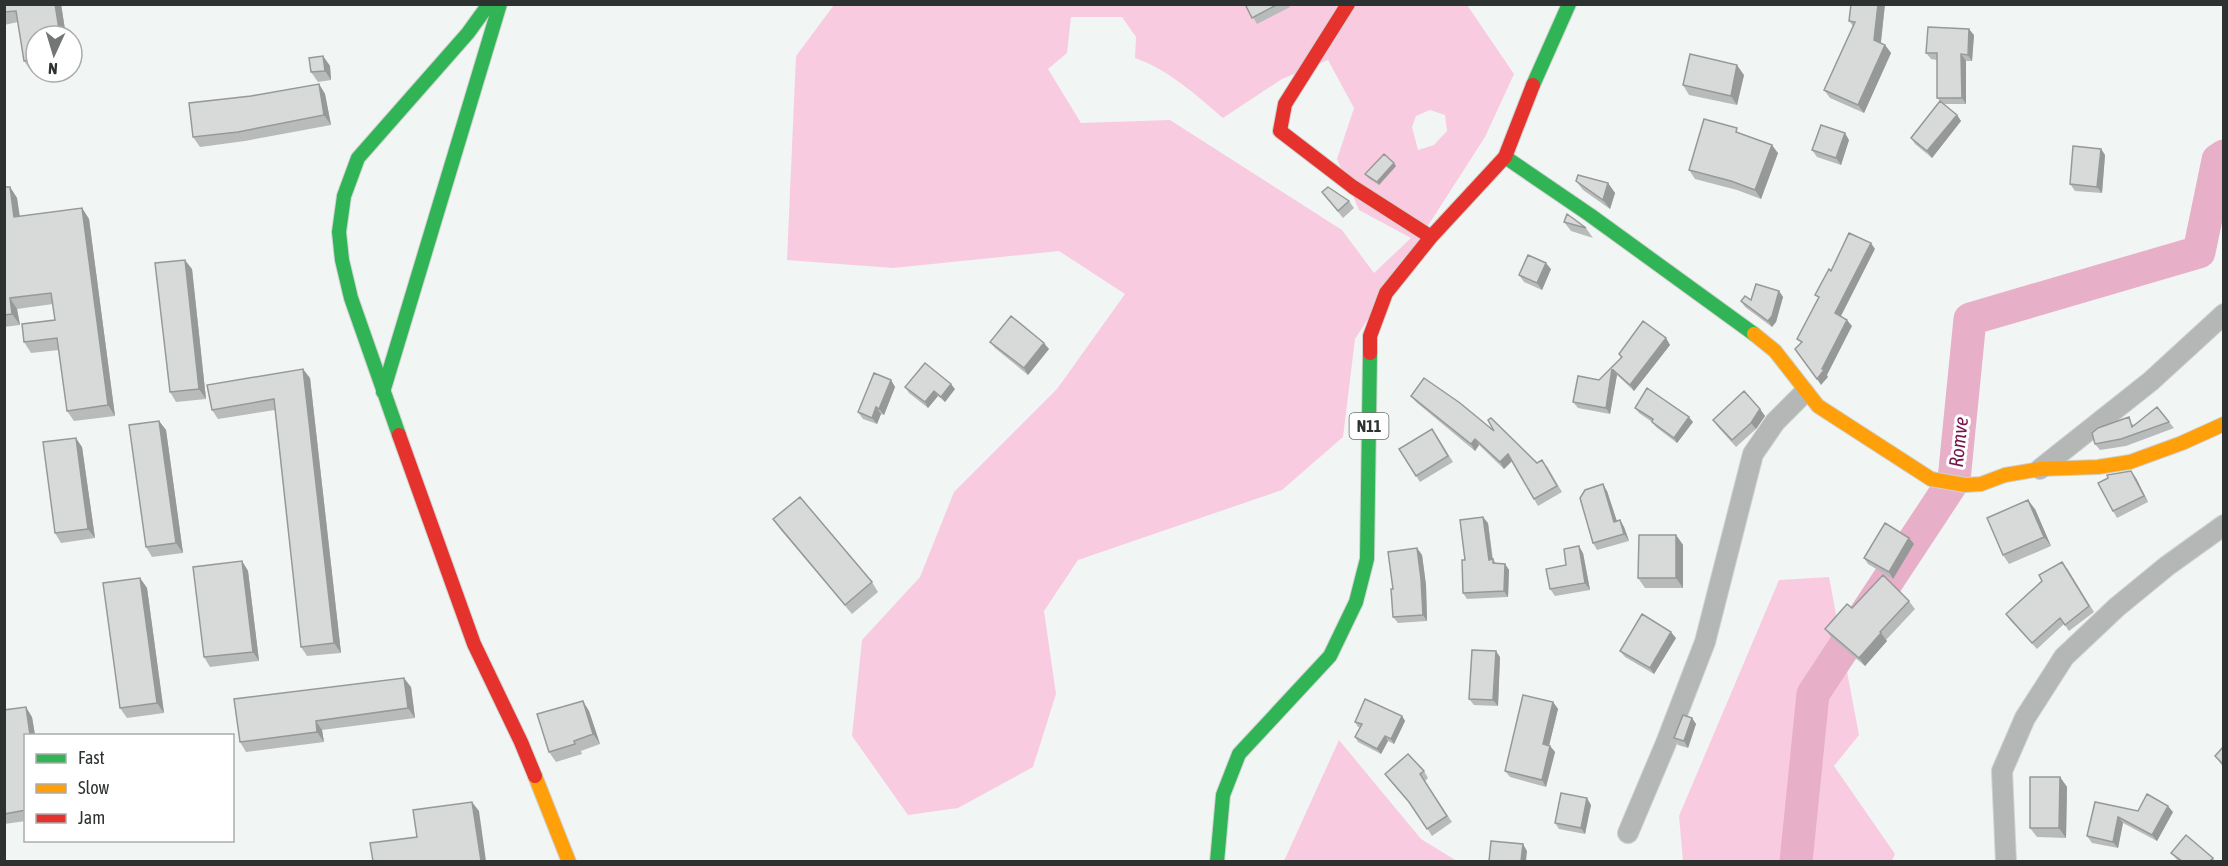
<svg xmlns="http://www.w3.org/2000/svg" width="2228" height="866" viewBox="0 0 2228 866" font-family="'Asap Condensed',sans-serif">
	<rect width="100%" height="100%" fill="#f1f6f4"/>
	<!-- forest -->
	<path fill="#f8cbe0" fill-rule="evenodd" d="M834,5h633l47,69 -29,63 -130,202 -12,98 -61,53 -204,70 -34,51 12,83 -23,73 -75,41 -50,7 -56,-79 10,-96 58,-63 34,-85 103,-103 68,-95 -66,-43 -166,17 -106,-8 9,-204zM1071,17h51l14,20 -1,21c34,12 61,37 88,60l59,-39 46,-19 26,48 -17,51 22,51 52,28 -37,35 -32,-43 -172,-110 -89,3 -33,-54 19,-16zM1430,110l15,5 2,16 -13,14 -16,5 -6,-23 4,-11z
		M1829,577l30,158 -25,31 61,88 -3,7h-209l-4,-45 100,-236z
		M1339,740l82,99 36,22h-173z"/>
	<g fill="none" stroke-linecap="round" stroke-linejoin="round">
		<!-- river -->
		<path stroke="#e8afc9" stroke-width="33" d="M1796,862l17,-168 141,-214 16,-161 229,-67 19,-92 6,-4"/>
		<!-- street casing -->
		<g stroke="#cfd2d1" stroke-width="22">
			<path id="street" d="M2040,469l111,-88 73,-67
				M1628,833l38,-90 39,-101 48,-188 22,-32 29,-29
				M2006,862l-4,-91 23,-53 39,-61 53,-50 50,-41 57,-41"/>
		</g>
		<!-- fast casing -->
		<g stroke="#cfd2d1" stroke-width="16">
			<path id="fast" d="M1533,85l36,-81
				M1505,157l85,58 164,119
				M383,392l117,-388
				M399,435l-48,-137 -9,-38 -3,-28 5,-36 14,-38 110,-125 21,-29
				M1217,862l6,-67 16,-41 91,-98 26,-54 11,-43 3,-206"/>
		</g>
		<!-- slow casing -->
		<g stroke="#cfd2d1" stroke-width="16">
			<path id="slow" d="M1754,334l21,17 43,55 113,73 34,6 16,-1 24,-9 35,-6 58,-2 32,-5 52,-19 42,-19
				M535,776l34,86"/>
		</g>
		<!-- jam casing -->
		<g stroke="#cfd2d1" stroke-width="16">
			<path id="jam" d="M1348,4l-63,100 -5,27 73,56 78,50
				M1370,353v-17l16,-43 45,-56 74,-80 28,-72
				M399,435l75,209 47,98 14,34"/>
		</g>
		<!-- street -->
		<use href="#street" stroke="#b5b6b6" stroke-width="20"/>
		<!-- fast -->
		<use href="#fast" stroke="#30b455" stroke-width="14"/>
		<!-- slow -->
		<use href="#slow" stroke="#ff9f0a" stroke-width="14"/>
		<!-- jam -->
		<use href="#jam" stroke="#e5322d" stroke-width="14"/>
	</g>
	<!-- wall -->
	<path fill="#b9bbbb" d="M4,4h57l5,32h-30v35l-4,1 -8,-11 -6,-39 -14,3z
		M1245,4h44l1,3 -33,17z
		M1851,4h34l-4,39 4,2 6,8 -27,60 -34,-15 -6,-8 29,-64 -4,-5z
		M1974,35l-2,26h-6v43h-22l13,11 4,6 -29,37 -17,-14 -4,-6 29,-37 -3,-3v-38l-6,-1 -5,-6z
		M323,56l7,10 1,14 -13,2 -7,-10z
		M1744,75l-7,30 -48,-10 -6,-10z
		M319,84l6,10 6,31 -86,16 -45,6 -7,-10 58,-41z
		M1741,134l37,19 -17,46 -24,-9 -42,-11 -6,-9z
		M1849,140l-8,25 -24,-8 -5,-7z
		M2101,149l4,6 -3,38 -27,-2 -5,-7z
		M1396,166l-17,19 -11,-7 -3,-4z
		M1576,181l32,2 7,10 -5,16 -27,-19z
		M4,187h6l7,11 3,18 62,-8 7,11 26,197 -41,5 -7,-10 -8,-61 -28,3 -7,-11 31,-22 -2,-16 -36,5 3,16 -16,2z
		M1322,192l27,9 5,7 -11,10z
		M1564,222l22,6 7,10 -22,-7z
		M192,269l14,130 -30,3 -6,-10z
		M1551,269l-9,21 -18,-8 -5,-7z
		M1779,291l4,6 -7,25 -4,5 -27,-20 -4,-6 10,-1z
		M1666,338l4,7 -36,46 -17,-16 -7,39 -32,-6 -5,-6 26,-22 22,-22 -2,-4z
		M990,342l59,7 -21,26 -33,-27z
		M310,378l31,275 -34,3 -6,-9 -26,-237 -57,9 -6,-9z
		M891,380l4,7 -11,28 -3,-1 -4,10 -14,-5 -5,-7z
		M905,387l50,2 -10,13 -7,-6 -10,12 -19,-15z
		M1411,396l83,35 43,32 10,3 15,26 -24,14 -26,-45 -8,8 -25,-24 -4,6 -59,-49z
		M1635,408l58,14 -16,21 -21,-16 -4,-5 -13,-9z
		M1760,409l5,7 -9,13 -20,18 -18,-20 -5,-7z
		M159,421l7,9 17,123 -31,4 -6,-10z
		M2169,422l5,6 -48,18 -26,4 -5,-6 38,-20 1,2z
		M1437,436l16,26 -33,20 -21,-33z
		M82,447l13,91 -34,5 -6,-10z
		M2136,478l12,24 -31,16 -4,-7z
		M1607,491l10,30 3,-1 4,7 5,14 -32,9 -4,-7z
		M2035,509l16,37 -42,18 -6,-9z
		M773,519l99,63 6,10 -26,22 -72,-85z
		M1488,523l5,36 3,4 9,1 4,6 -1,27 -41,2 -4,-6 2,-33z
		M1676,535l7,10v43h-38l-7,-10z
		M1909,538l5,6 -21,35 -25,-15 -4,-6z
		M1417,548l5,7 4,30 1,36 -29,2 -5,-6v-28z
		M1583,553l7,37 -35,6 -5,-7 16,-24z
		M242,561l6,10 11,90 -49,6 -6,-10z
		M2067,568l27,44 -25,19 -5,-7 -27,25 -27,-29 -4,-6z
		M140,578l7,10 17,125 -37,5 -7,-10z
		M1909,601l6,8 -29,31 1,1 -22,25 -34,-29 -6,-8 27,-21z
		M1676,638l-22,36 -29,-17 -5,-6z
		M1500,657l-2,49 -24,-1 -5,-6z
		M411,687l4,31 -93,12 2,12 -78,10 -6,-10z
		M1553,702l5,7 -9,36 6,7 -9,35 -36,-10 -5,-6z
		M4,710l28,7 3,18h-9v86l-22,3z
		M589,711l11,33 -19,7 1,3 -26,8 -7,-10z
		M1402,716l3,5 -11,23 -6,-3 -7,13 -23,-12 -3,-5 5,-10h-2l-3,-5z
		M1692,718l4,6 -8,24 -10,-3 -4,-7z
		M2223,747v20l-8,-11z
		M1424,771l4,7 -3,3 27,41 -20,14 -19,-29 -28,-33z
		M2060,777l7,10 -1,51 -29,-1 -7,-9z
		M2095,802l43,9 35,1 -16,29 -34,-18 -5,25 -26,-5 -5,-7z
		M1591,805l-6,29 -26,-5 -4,-6z
		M2171,853l42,5 2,3h-37z"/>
	<!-- shaded-wall -->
	<path fill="#969998" d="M55,4h6l5,32h-6z
		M1878,4h7l-5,45 -6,-9z
		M1969,29l5,6 -2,26 -4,-6z
		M1885,45l6,8 -27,60 -6,-8z
		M1961,54l5,7v43l-4,-6z
		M323,56l7,10 1,14 -6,-9z
		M1737,65l7,10 -7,30 -6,-9z
		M319,84l6,10 6,31 -7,-10z
		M1957,115l4,6 -29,37 -5,-7z
		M1845,133l4,7 -8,25 -5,-7z
		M1772,145l6,8 -17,46 -6,-9z
		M2101,149l4,6 -3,38 -5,-6z
		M1394,163l2,3 -17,19 -2,-3z
		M1608,183l7,10 -5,16 -7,-9z
		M10,187l7,11 4,30 -7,-11z
		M82,208l7,11 26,197 -7,-11z
		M1871,243l4,6 -36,71 -4,-7z
		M185,260l7,9 14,130 -7,-10z
		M1546,263l5,6 -9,21 -5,-7z
		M1779,291l4,6 -7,25 -4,5 -4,-6z
		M10,298l7,11 3,16 -8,-11z
		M1847,320l5,6 -25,49 1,2 -7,8 -4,-6z
		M1666,338l4,7 -36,46 -4,-6z
		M1044,343l5,6 -21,26 -4,-7z
		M303,369l7,9 31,275 -7,-10z
		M1612,369l5,6 -7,39 -4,-6z
		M891,380l4,7 -11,28 -5,-6z
		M951,384l4,5 -10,13 -4,-5z
		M934,391l4,5 -10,12 -3,-6z
		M876,407l5,7 -4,10 -5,-6z
		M1760,409l5,7 -9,13 -5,-6z
		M1689,417l4,5 -16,21 -3,-5z
		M159,421l7,9 17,123 -7,-10z
		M76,438l6,9 13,91 -7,-9z
		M1475,439l4,6 -4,6 -4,-7z
		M1508,454l4,7 -8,8 -4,-7z
		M2131,471l5,7 12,24 -4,-6z
		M1603,484l4,7 12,37 -5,-6z
		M2028,500l7,9 16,37 -7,-9z
		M1483,517l5,6 5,43 -4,-6z
		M1620,520l4,7 5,14 -5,-7z
		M1676,535l7,10v43l-7,-10z
		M1909,538l5,6 -21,35 -4,-7z
		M1579,546l4,7 7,37 -5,-7z
		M1417,548l5,7 4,30 1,36 -4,-6z
		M242,561l6,10 11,90 -6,-9z
		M1505,564l4,6 -1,27 -4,-6z
		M140,578l7,10 17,125 -7,-10z
		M1671,632l5,6 -22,36 -4,-6z
		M1881,633l6,8 -22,25 -6,-8z
		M1496,651l4,6 -2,49 -5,-6z
		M404,678l7,9 4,31 -7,-10z
		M583,701l6,10 11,33 -7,-10z
		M1553,702l5,7 -10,41 -5,-6z
		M26,707l6,10 3,18h-5z
		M1402,716l3,5 -11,23 -3,-5z
		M1692,718l4,6 -8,24 -4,-7z
		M316,721l6,9 2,12 -7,-10z
		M1385,736l3,5 -7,13 -4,-5z
		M1550,746l5,6 -9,35 -4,-7z
		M2060,777l7,10 -1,51 -7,-10z
		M1587,798l4,7 -6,29 -4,-6z
		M472,802l7,9 7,50h-5z
		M2168,806l5,6 -16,29 -5,-6z
		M2118,817l5,6 -5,25 -5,-6z
		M1523,844l4,7 -1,10h-5z"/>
	<!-- building -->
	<path fill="#d7dad9" stroke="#969998" stroke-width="1.5" d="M4,4h51l5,32h-24v23l-12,2 -8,-50 -12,1z
		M1245,4h33l-26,14z
		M1851,4h27l-4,36 11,5 -27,60 -34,-15 31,-68 -6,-1z
		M1928,27l41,2 -1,26 -7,-1 1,44h-25v-45h-11z
		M1690,54l47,11 -6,31 -48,-11z
		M323,56l2,15 -14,1 -2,-14z
		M319,84l5,31 -86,17 -45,5 -4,-34 62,-7z
		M1940,101l17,14 -30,36 -16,-13z
		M1704,119l33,9 -1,4 36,13 -17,45 -24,-9 -42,-11z
		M1821,125l24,8 -9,25 -24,-8z
		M2073,146l28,3 -4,38 -27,-3z
		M1384,154l10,9 -17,19 -12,-8z
		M1578,175l30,8 -5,17 -27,-19z
		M4,187h6l4,30 68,-9 26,197 -41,6 -10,-73 -33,4 -2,-18 33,-4 -4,-27 -41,5 2,16 -8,1z
		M1328,187l21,14 -11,10 -16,-19z
		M1567,214l7,5 12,9 -22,-6z
		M1849,233l22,10 -36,70 12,7 -25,49 2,1 -7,9 -22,-30 7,-7 -5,-3 22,-42 -4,-2 14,-26 2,2z
		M1528,255l18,8 -9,20 -18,-8z
		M185,260l14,129 -29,3 -15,-129z
		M1756,284l23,7 -7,25 -4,5 -27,-20 4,-5 6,4z
		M1011,316l33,27 -20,25 -34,-26z
		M1643,321l23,17 -36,47 -18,-16 -6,39 -33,-6 5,-26 21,4 23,-23 -3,-3z
		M925,363l26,21 -10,13 -7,-6 -9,11 -20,-15z
		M303,369l31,274 -33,4 -27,-248 -62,11 -5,-25z
		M874,373l17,7 -12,29 -3,-2 -4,11 -14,-6z
		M1424,378l36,25 34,28 -6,-11 3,-2 46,45 5,-3 15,26 -23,13 -26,-45 -8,8 -25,-23 -4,5 -60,-48z
		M1647,388l42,29 -15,21 -22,-16 1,-3 -18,-11z
		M1744,391l16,18 -9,14 -19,17 -19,-20z
		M2157,407l12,15 -48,17 -26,5 -3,-11 6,-5 31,-11 3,10z
		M159,421l17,122 -30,4 -17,-122z
		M1432,429l16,27 -32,20 -17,-27z
		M76,438l12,91 -33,4 -12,-91z
		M2131,471l13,25 -31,15 -15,-28 10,-5 -1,-3z
		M1603,484l11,38 6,-2 4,14 -31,9 -13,-45 5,-8z
		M800,497l72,85 -27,23 -72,-86z
		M2028,500l16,37 -41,18 -16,-37z
		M1483,517l6,43 4,-1v4l12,1 -1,27 -41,2 -1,-33h3l-5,-40z
		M1885,523l24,15 -20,34 -25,-14z
		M1639,535h37v43h-38z
		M1579,546l6,37 -35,6 -4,-20 20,-4 -2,-16z
		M1417,548l4,31 2,36 -30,2 -2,-28h2l-5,-37z
		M242,561l11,91 -49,5 -11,-90z
		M2062,562l27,44 -24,19 -5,-7 -28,25 -26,-29 36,-33 -3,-6z
		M1883,575l26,26 -29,31 1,1 -22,25 -34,-29 22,-25 5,4z
		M140,578l17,125 -37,5 -17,-125z
		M1642,614l29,18 -21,36 -30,-17z
		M1472,650l24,1 -3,49 -24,-1z
		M404,678l4,30 -92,13 1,11 -77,10 -6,-43z
		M1523,695l30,7 -10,42 7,2 -8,34 -37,-9z
		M1365,699l37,17 -11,23 -6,-3 -8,13 -22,-12 7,-13 -7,-2z
		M583,701l10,33 -19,7 1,3 -26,8 -12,-38z
		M26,707l4,28h-4v75l-22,4v-104z
		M1683,715l9,3 -8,23 -10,-3z
		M2223,747v17l-8,-8z
		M1408,754l16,17 -4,3 27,42 -20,13 -18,-27 -24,-28z
		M2030,777h30l-1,51h-29z
		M1561,793l26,5 -6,30 -26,-5z
		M2147,794l21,12 -16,29 -34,-18 -5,25 -26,-6 8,-34 43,9z
		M472,802l9,59h-108l-3,-18 47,-6 -4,-27z
		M2186,835l27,23 -3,3h-28l-11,-8z
		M1491,841l32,3 -2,17h-32z"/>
	<g text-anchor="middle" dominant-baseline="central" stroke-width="6" stroke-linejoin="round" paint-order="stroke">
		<!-- shield labels -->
		<rect fill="#fff" stroke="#6c6f6e" stroke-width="1.5" x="1349.5" y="413" width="39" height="26" rx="4.5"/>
		<g font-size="16" font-weight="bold" fill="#2d3130">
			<text x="1369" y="426">N11</text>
		</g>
		<!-- water labels -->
		<g font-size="20" font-style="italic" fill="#77164d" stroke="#fff">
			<text transform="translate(1958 442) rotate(-84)">Romve</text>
		</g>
	</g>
	<!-- border -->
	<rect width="2228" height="866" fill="none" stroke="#2d3130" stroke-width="12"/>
	<!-- legend -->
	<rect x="24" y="734" width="210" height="108" fill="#ffffff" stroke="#abadac" stroke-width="1.5"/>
	<rect x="36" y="754" width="30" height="9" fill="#30b455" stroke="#abadac" stroke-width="1.5"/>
	<text x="78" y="764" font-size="18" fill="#2d3130">Fast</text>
	<rect x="36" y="784" width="30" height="9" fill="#ff9f0a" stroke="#abadac" stroke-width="1.5"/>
	<text x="78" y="794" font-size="18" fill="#2d3130">Slow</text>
	<rect x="36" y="814" width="30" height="9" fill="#e5322d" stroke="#abadac" stroke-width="1.5"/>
	<text x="78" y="824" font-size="18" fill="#2d3130">Jam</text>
	<!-- north arrow -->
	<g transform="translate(54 54) rotate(184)"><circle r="28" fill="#ffffff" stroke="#abadac" stroke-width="1.5"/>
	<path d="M0-4.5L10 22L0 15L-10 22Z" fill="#727675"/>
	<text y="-9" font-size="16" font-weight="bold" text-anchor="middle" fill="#2d3130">N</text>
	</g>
</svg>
